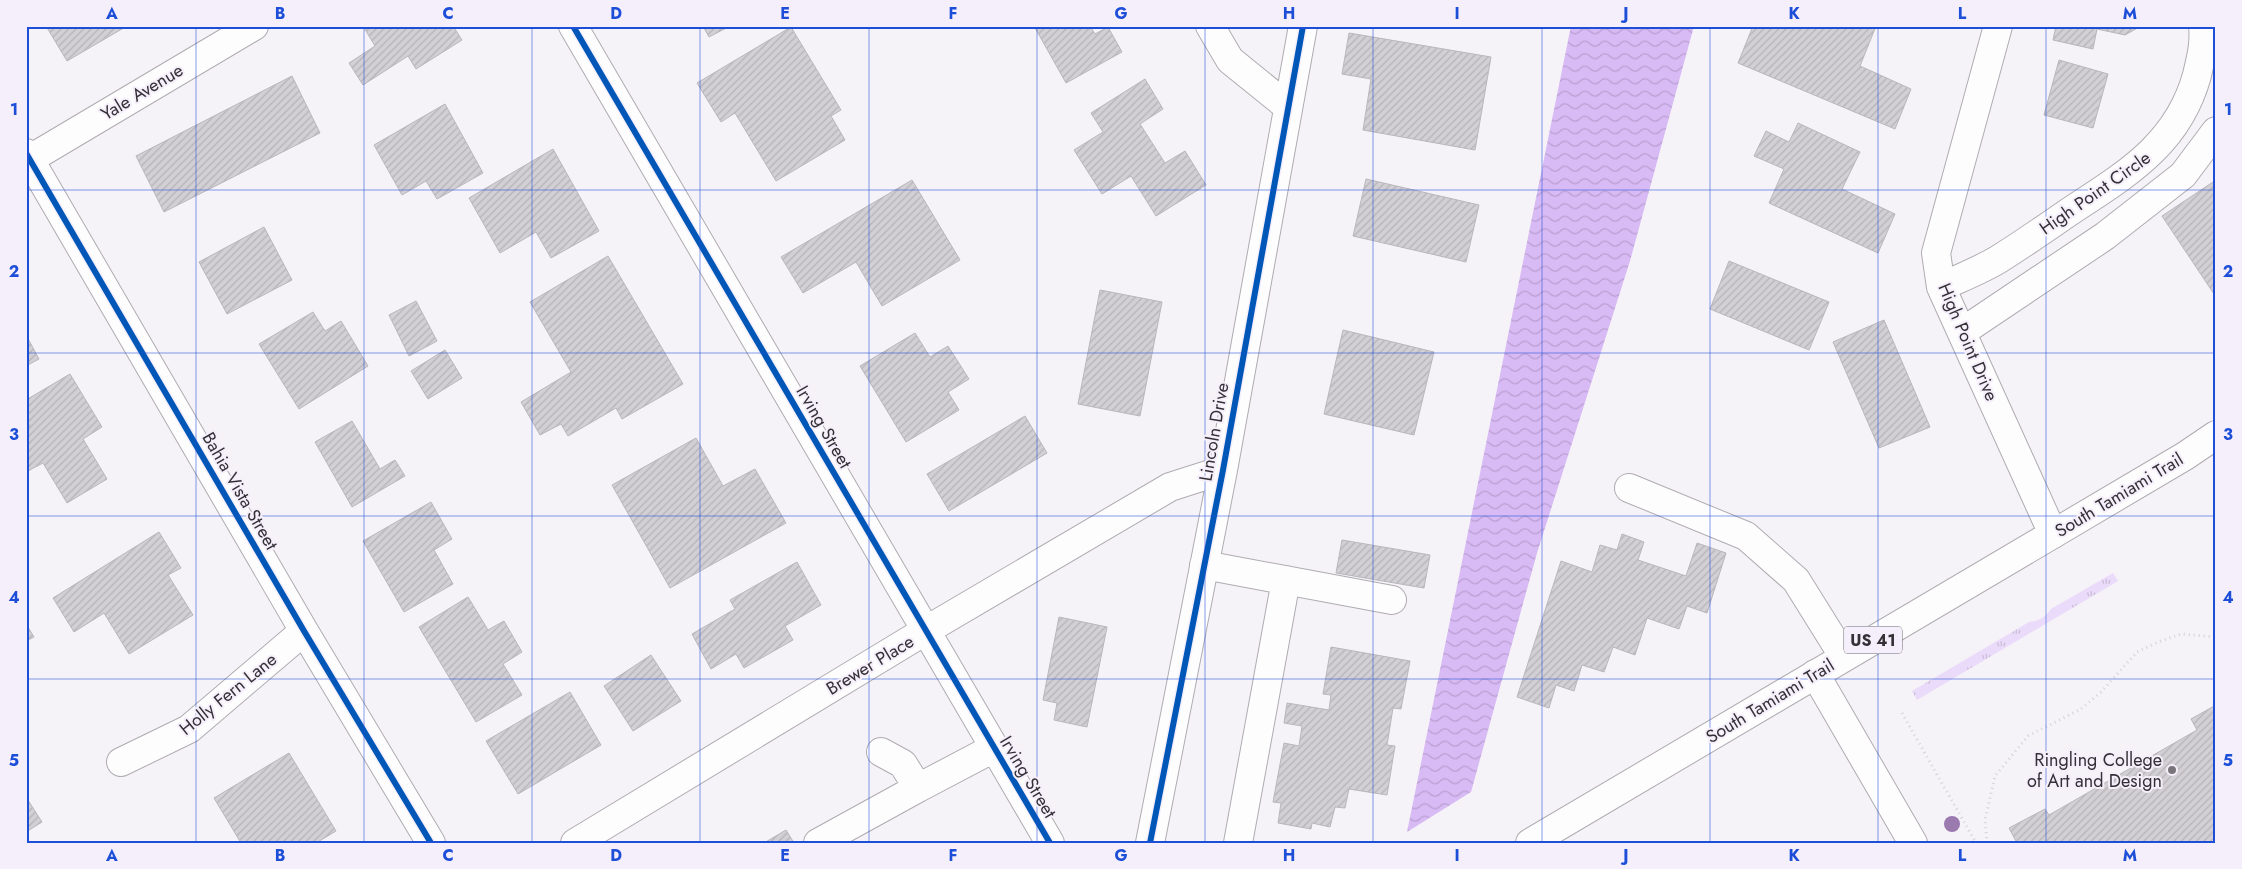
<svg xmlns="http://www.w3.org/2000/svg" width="2242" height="869" viewBox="0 0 2242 869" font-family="Jost,sans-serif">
	<defs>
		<pattern id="grass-tufts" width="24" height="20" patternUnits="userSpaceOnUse" patternTransform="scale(1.25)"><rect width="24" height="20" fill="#ebdbfb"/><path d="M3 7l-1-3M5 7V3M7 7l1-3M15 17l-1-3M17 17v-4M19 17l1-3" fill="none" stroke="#cabcd8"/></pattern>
		<pattern id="water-waves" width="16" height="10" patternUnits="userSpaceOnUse" patternTransform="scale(1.25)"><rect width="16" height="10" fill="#d8baf4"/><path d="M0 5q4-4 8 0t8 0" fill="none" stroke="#baa0d2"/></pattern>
		<pattern id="building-hatch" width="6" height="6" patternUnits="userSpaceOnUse" patternTransform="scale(1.25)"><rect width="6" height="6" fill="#d2d0d4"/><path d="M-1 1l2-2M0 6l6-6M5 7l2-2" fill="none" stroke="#b5b3b7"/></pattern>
	</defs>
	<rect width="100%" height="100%" fill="#f5f2f8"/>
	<!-- grass -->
	<path fill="url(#grass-tufts)" d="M2113,573l5,8 -201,119 -5,-9 117,-69c11,-1 16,-5 22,-13z"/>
	<!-- water -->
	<path fill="url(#water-waves)" d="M1571,26h123l-64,235 -93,292 -66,239 -64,40z"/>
	<!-- building -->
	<path fill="url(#building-hatch)" stroke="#b8b7bb" d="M46,26h81l-60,35z
		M363,26h90l9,14 -46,29 -8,-13 -45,29 -14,-22 26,-17z
		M703,26h27l-21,11z
		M1034,26h56l5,8 13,-7 14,25 -56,31z
		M1753,26h123l-16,40 51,23 -16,40 -157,-66z
		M2056,26h85l-16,9 -28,-6 -4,20 -40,-9z
		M791,27l50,83 -10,6 14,24 -69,41 -41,-68 -14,9 -24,-39z
		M1349,33l142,24 -16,93 -112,-20 8,-51 -29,-5z
		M2059,60l49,14 -15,54 -49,-13z
		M292,76l28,57 -156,79 -28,-56z
		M1145,79l18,30 -23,15 25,39 20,-12 21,34 -50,31 -25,-40 -29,18 -28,-44 29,-18 -12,-19z
		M445,104l38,69 -46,26 -11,-18 -24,14 -28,-50z
		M1798,123l62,29 -18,37 53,25 -17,39 -109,-50 15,-34 -30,-13 12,-25 23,11z
		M553,149l46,82 -48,27 -15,-26 -36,21 -31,-55z
		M1366,179l113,26 -13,57 -113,-26z
		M912,180l48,80 -78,46 -26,-44 -53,31 -22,-36z
		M2216,180v117l-54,-81z
		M264,227l28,53 -65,34 -28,-52z
		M608,256l75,128 -61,35 -6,-11 -48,28 -7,-12 -21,11 -19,-33 50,-30 -41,-70z
		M1729,261l100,41 -20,48 -99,-41z
		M1100,290l62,12 -22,114 -62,-12z
		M416,301l21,40 -28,15 -20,-41z
		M313,312l12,19 16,-10 27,45 -69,43 -40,-65z
		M1884,320l46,107 -51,21 -46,-106z
		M1343,330l91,22 -20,83 -90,-21z
		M915,333l15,24 18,-11 21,33 -21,13 11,18 -53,32 -46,-76z
		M26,335l13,24 -13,7z
		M445,350l17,28 -34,21 -17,-28z
		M70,374l32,53 -19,12 24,40 -40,24 -24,-40 -17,9v-44l4,-2 -4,-7v-19z
		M1025,416l22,37 -98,58 -22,-37z
		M352,421l28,48 15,-9 10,16 -53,31 -37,-65z
		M696,438l27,48 32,-17 31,54 -116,65 -58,-103z
		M431,502l21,37 -18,11 19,34 -49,28 -41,-71z
		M159,532l22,36 -13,7 25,40 -64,39 -25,-41 -30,19 -21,-34z
		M1622,534l22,8 -6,18 48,16 11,-33 29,10 -19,60 -20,-7 -8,23 -32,-11 -12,37 -22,-8 -9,25 -22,-7 -8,26 -18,-6 -7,23 -32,-11 44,-136 31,11 8,-27 17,5z
		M1342,540l88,15 -6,33 -88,-15z
		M797,562l24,43 -36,21 8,14 -49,28 -8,-14 -25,15 -19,-35 43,-25 -5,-9z
		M468,597l20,33 16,-9 18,31 -19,12 19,31 -46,27 -57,-95z
		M1059,617l48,10 -20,100 -33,-7 3,-17 -14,-3z
		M26,624l8,13 -8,4z
		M1331,647l79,14 -9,48 -8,-1 -6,37 8,1 -8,49 -38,-6 -4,19 -10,-1 -5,20 -18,-4 -1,6 -33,-6 3,-20 -8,-1 11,-59 15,3 3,-20 -18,-3 3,-20 42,7 2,-15 -8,-1z
		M651,655l30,46 -48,30 -29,-45z
		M570,692l31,53 -83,49 -32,-53z
		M2216,705v133l-9,5h-190l-8,-15 36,-19 4,6 148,-85 -6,-11z
		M289,753l47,78 -20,12h-75l-27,-45z
		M26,797l16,25 -16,10z
		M786,830l8,13h-30z"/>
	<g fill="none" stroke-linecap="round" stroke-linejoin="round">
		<!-- minor casing -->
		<g stroke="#afacb1" stroke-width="30">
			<path id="minor" d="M573,26l477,817
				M1210,26l20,34 58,47
				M1998,26l-62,227 5,34 112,247
				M26,153l278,478 127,212
				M30,159l224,-133
				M1941,287c19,-9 40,-17 58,-28 24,-15 47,-31 70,-47 56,-37 109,-67 128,-137 4,-17 8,-32 6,-49
				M1962,332l143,-96 78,-61 33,-44
				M1629,488l117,48 50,44 48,77
				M1204,565l188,35
				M1815,674l98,169
				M881,752l22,12 15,24 76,-40
				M121,762l68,-33 115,-98
				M575,843l350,-212 245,-144 53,-17
				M818,843l100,-55
				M1150,843l73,-373 80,-444
				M1238,843l48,-263"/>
		</g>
		<!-- major casing -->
		<g stroke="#afacb1" stroke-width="30">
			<path id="major" d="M1530,843l655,-387 31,-21"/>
		</g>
		<!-- path -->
		<path stroke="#d4d3d5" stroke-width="3" stroke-dasharray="1 4" stroke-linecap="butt" d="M1902,713l74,130
			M1987,843l-2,-23 10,-44 33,-40 53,-27 20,-17 36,-40 21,-10 23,-8 35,3"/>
		<!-- minor -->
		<use href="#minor" stroke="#fefdfe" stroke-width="28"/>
		<!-- major -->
		<use href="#major" stroke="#fefdfe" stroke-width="28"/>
		<!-- cycleway casing -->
		<g stroke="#f5effb" stroke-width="9">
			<path id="cycleway" d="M573,26l477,817
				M26,153l278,478 127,212
				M1150,843l73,-373 80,-444"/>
		</g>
		<!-- cycleway -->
		<use href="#cycleway" stroke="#0057b8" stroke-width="6"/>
	</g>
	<!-- trees -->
	<circle fill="#9a7aaf" cx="1952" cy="824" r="8"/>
	<!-- grid -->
	<path fill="none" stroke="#1d4ed8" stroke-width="1" stroke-opacity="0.55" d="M196,26v817M364,26v817M532,26v817M700,26v817M869,26v817M1037,26v817M1205,26v817M1373,26v817M1542,26v817M1710,26v817M1878,26v817M2046,26v817M26,190h2190M26,353h2190M26,516h2190M26,679h2190"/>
	<!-- markers -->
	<circle fill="#777579" stroke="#f5effb" stroke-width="2" cx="2172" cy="770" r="5"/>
	<g text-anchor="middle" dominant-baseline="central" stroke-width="4" stroke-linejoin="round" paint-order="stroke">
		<!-- shield labels -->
		<rect fill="#f5effb" stroke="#6d6a70" stroke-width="1" x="1844" y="626.5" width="58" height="27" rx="4"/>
		<g font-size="16" font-weight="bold" fill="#333135">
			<text x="1873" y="640">US 41</text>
		</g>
		<!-- street labels -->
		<g font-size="18" fill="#333135" stroke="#f5effb">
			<text transform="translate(142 92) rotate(-31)">Yale Avenue</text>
			<text transform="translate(2095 193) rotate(-35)">High Point Circle</text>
			<text transform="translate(1968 342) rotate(67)">High Point Drive</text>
			<text transform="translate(824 427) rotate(60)">Irving Street</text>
			<text transform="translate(1214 432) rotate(-80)">Lincoln Drive</text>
			<text transform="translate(240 491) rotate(60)">Bahia Vista Street</text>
			<text transform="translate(2119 495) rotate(-31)">South Tamiami Trail</text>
			<text transform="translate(870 665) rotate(-31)">Brewer Place</text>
			<text transform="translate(228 694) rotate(-39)">Holly Fern Lane</text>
			<text transform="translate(1770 701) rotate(-31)">South Tamiami Trail</text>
			<text transform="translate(1028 777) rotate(59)">Irving Street</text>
		</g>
		<!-- poi labels -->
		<g font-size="18" fill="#333135" stroke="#f5effb" text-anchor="end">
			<text x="2162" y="760">Ringling College<tspan x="2162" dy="21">of Art and Design</tspan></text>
		</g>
	</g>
	<!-- border -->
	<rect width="2242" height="869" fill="none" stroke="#f5effb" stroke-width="55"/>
	<rect x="28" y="28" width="2186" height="814" fill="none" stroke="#1d4ed8" stroke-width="2"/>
	<g font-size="16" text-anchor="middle" font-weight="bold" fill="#1d4ed8">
		<text x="112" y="19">A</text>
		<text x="280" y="19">B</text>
		<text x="448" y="19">C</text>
		<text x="616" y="19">D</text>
		<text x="785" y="19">E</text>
		<text x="953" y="19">F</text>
		<text x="1121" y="19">G</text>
		<text x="1289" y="19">H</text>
		<text x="1457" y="19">I</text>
		<text x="1626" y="19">J</text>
		<text x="1794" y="19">K</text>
		<text x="1962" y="19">L</text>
		<text x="2130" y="19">M</text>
		<text x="14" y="115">1</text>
		<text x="2228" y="115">1</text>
		<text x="14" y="277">2</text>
		<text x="2228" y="277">2</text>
		<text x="14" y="440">3</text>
		<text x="2228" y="440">3</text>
		<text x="14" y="603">4</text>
		<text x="2228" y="603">4</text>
		<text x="14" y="766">5</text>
		<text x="2228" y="766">5</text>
		<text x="112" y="861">A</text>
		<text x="280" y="861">B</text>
		<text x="448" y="861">C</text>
		<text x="616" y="861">D</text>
		<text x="785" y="861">E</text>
		<text x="953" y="861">F</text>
		<text x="1121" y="861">G</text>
		<text x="1289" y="861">H</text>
		<text x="1457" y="861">I</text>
		<text x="1626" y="861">J</text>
		<text x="1794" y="861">K</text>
		<text x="1962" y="861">L</text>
		<text x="2130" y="861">M</text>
	</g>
</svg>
